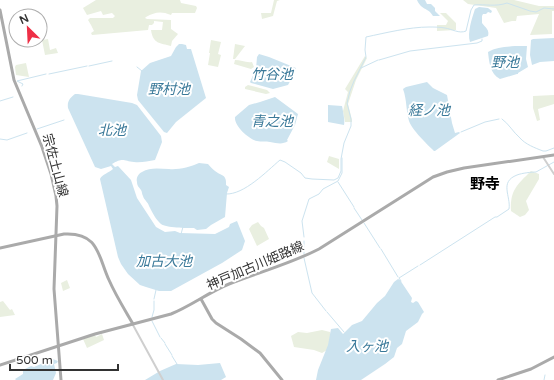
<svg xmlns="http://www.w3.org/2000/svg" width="554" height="380" font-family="'Varela Round','Noto Sans JP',sans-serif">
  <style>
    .green { fill: #e9efe0 }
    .water { fill: #cce3ef }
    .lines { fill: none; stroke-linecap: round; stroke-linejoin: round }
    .stream { stroke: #cce3ef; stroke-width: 1 }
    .minor { stroke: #cfcfcf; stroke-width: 2 }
    .major { stroke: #aaa; stroke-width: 3 }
    .labels { text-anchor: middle; stroke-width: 4; stroke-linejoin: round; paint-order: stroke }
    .street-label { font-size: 13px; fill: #323232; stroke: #fff }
    .water-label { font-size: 14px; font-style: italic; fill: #3a7999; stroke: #fff }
    .quarter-label { font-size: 15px; font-weight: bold; fill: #000; stroke: #fff }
  </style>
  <rect width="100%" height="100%" fill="#fff"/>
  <g class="green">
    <path d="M96,0H180L181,3L196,6L197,8L195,13H172L171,15C161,11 155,12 146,17L145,18L147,19L171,20V29L178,34L172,41L171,46C160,43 153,44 151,30H162L163,22L154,21V23L152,25H149L148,30L92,35L91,33L94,31L91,25L88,20L90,18H113L115,16L112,13L103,15L101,11L87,15L83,8Z"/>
    <path d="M274,0H280L277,1L273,16L262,19L261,13H271Z"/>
    <path d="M463,0H514L539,6H554V11H552V34L530,35L539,14L517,16L516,21H512L504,23L496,8L468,4Z"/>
    <path d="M440,13H446L456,23V30L437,31V25H446L448,21Z"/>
    <path d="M48,39L50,50L56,48L58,53L45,55L42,40Z"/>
    <path d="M211,40L221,42L218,54L221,55L218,67L208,65L210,53H209Z"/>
    <path d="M235,44L245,46L235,59H233Z"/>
    <path d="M365,56L367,58L356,80L348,104L352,120V122H345L343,111L348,92L345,89Z"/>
    <path d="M235,60C241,60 246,63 252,62L254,67L251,69L234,64Z"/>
    <path d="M26,63L29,77L16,75L15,67L16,65Z"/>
    <path d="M248,85L267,90L270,93L266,94L245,89V87Z"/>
    <path d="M554,95V104L538,109L540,120L537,121L533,108V96Z"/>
    <path d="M329,156L339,159V169L327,162Z"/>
    <path d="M531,171L539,174V179L526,201L529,210L525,215L520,217L511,211C510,190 517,185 531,171Z"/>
    <path d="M258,222L261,226L264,228L269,239L257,246L249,229L252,225Z"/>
    <path d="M67,280L70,288L63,291L61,283Z"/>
    <path d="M3,301L10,310L12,309L15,315L0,317V302Z"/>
    <path d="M322,330L330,332L332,340L327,350L322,353L314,350L294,347L291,336L298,332L307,333Z"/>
    <path d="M102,334L104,340L87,348L83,339L95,335L96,337Z"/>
  </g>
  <g class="water">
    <path d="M417,0H425L427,4H431L435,8V11L440,16H433C428,7 422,11 417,0Z"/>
    <path d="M479,7L488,8L492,11L491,13L488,12L486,14H483L482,16V23C485,27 490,30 488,36L470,42C467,33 472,18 475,9Z"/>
    <path d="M554,38V61L540,62L532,65L530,55L531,40L533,39Z"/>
    <path d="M179,44H182L186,45L187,49H191L206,98L176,122L167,133L164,132L138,100L137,95L141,71L150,63L171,56L176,47Z"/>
    <path d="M515,46H527L526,59L528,67L518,73V74H517L500,79C490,74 489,61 488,52C496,47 506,47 515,46Z"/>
    <path d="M259,54L269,57L296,68L295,72L288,85L273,89L251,83L250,82L256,69L257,57Z"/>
    <path d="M427,82L433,88L447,95L452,123L455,133L459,132L460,133L435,151H434C427,144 412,130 409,121C406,111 407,100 403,89L406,87Z"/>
    <path d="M75,94H78L132,103L137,105L161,136L162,142L155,160C148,161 141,163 134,162C124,161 123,157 112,164L115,167L118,166L131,180L137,198L156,227L165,232L175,231L180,233L215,234L229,227L230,224L237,221L245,241L242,250L222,263L171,291H159L146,287L140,285L128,274L121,264L118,257L100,179C102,174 109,173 113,169L111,166L101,169L95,167L68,108C67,101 70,98 75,94Z"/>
    <path d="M275,97L298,114L295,125L287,140L288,141C282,145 277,143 270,142C266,141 261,142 257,141C249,139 234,126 235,117L249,105L260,102Z"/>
    <path d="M328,105L342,106C343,111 345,121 344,125L328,122Z"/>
    <path d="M199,163L208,164C210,166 212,169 215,171C221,176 227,174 226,185L229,187L227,193L225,217L211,225L206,229L197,230L194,228C187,228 166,228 161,224C156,220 152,212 149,206C148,202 144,200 143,196C142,195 142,191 141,190C139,187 137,186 137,182C136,178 138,174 142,172C150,167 160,169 169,169C178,170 190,167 199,163Z"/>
    <path d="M398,279L400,280L412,298L411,302L413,303L416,301L418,302L424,312L422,314L418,322L406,331L402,344L397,348L394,357L385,364L361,380H316L318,370L328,345L331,329L338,328L343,334L352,325L362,321L377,303L385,296L394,282Z"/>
    <path d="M44,358H50L58,361L57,363L54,364L56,373L53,380H16L15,379L23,374V370L31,366L34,367L41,364Z"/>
    <path d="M220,363L226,377L221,380H145L160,371L176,364L198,365Z"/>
  </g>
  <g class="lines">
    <g class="stream">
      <path d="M379,60L410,51L477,43L482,41V39"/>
      <path d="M89,66L112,61"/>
      <path d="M137,67L142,71"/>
      <path d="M361,68L378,60"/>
      <path d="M49,74L87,66"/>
      <path d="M22,86L23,84L17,81L46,74"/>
      <path d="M0,101L13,97"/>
      <path d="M502,119C509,124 513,132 520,138C525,144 535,148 543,151H546L554,148"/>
      <path d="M37,129L64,120"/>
      <path d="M461,132L485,122L499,119"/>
      <path d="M0,139L7,140L27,133"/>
      <path d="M338,182L354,207"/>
      <path d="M226,194C244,195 267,171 280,160L285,162L301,173L305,178L312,179L334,180L338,178L341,171V159L344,143L351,126V119L347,103L350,91L354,81L366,57L365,50L366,37C385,33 409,27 429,27C434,27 440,27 445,28C452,29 459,34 466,31L471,10L474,5C485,4 496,7 507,3L530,11L536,12L544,8L554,9"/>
      <path d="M354,208L362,220"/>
      <path d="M364,223L380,248"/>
      <path d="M181,234L183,227"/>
      <path d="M304,237L302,221L309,199L319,194L323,189L338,181L342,173V158"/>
      <path d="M304,241V254"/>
      <path d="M381,249L398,277"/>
      <path d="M304,258L312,293L326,311"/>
      <path d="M420,265L495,217H497L509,209C511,196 499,182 517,175C522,173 532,172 536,172L554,162"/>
      <path d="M401,281L399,278L418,266"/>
      <path d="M154,299L156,290"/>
      <path d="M327,312L344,332"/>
      <path d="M152,317L154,310V301"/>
      <path d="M152,321L160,337"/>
      <path d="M161,338L165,343"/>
      <path d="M165,344L172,355"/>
      <path d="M172,356L177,364"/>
      <path d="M544,380L545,375"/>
    </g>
    <g class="minor">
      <path d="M543,157L554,174"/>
      <path d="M133,325L163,380"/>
    </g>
    <g class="major">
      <path d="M0,10L14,80L42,147L51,174L56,196L57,206L54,289L61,380"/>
      <path d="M0,248L64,234C99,232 98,256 109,280C116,296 125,310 133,324"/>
      <path d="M201,299L212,319L216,323L241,339L260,353L282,380"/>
      <path d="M0,365L95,334L171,314C191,306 209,292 229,284C259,272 290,264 319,249L422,184L433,177L447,172L464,168L554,155"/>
      <path d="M498,380L531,369L554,357"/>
    </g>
  </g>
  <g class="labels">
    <g class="street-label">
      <text transform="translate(56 165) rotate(75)" y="5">宗佐土山線</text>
      <text transform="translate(255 265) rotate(-23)" y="5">神戸加古川姫路線</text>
    </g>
    <g class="water-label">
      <text x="505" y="67">野池</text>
      <text x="272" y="79">竹谷池</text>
      <text x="169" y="94">野村池</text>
      <text x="429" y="115">経ノ池</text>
      <text x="272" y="126">青之池</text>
      <text x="112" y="135">北池</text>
      <text x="164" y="266">加古大池</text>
      <text x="367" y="351">入ヶ池</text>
    </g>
    <g class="quarter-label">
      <text x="485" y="189">野寺</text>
    </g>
  </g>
  <g transform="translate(28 28) rotate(336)"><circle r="19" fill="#ffffff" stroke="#adadad"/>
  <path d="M0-3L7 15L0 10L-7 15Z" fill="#ee2f46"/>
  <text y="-6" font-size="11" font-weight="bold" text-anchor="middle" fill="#323232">N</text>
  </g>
  <path d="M10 364v6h108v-6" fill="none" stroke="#323232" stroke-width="2"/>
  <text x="16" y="364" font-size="12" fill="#323232" stroke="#ffffff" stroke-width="3" paint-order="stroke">500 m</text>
</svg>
